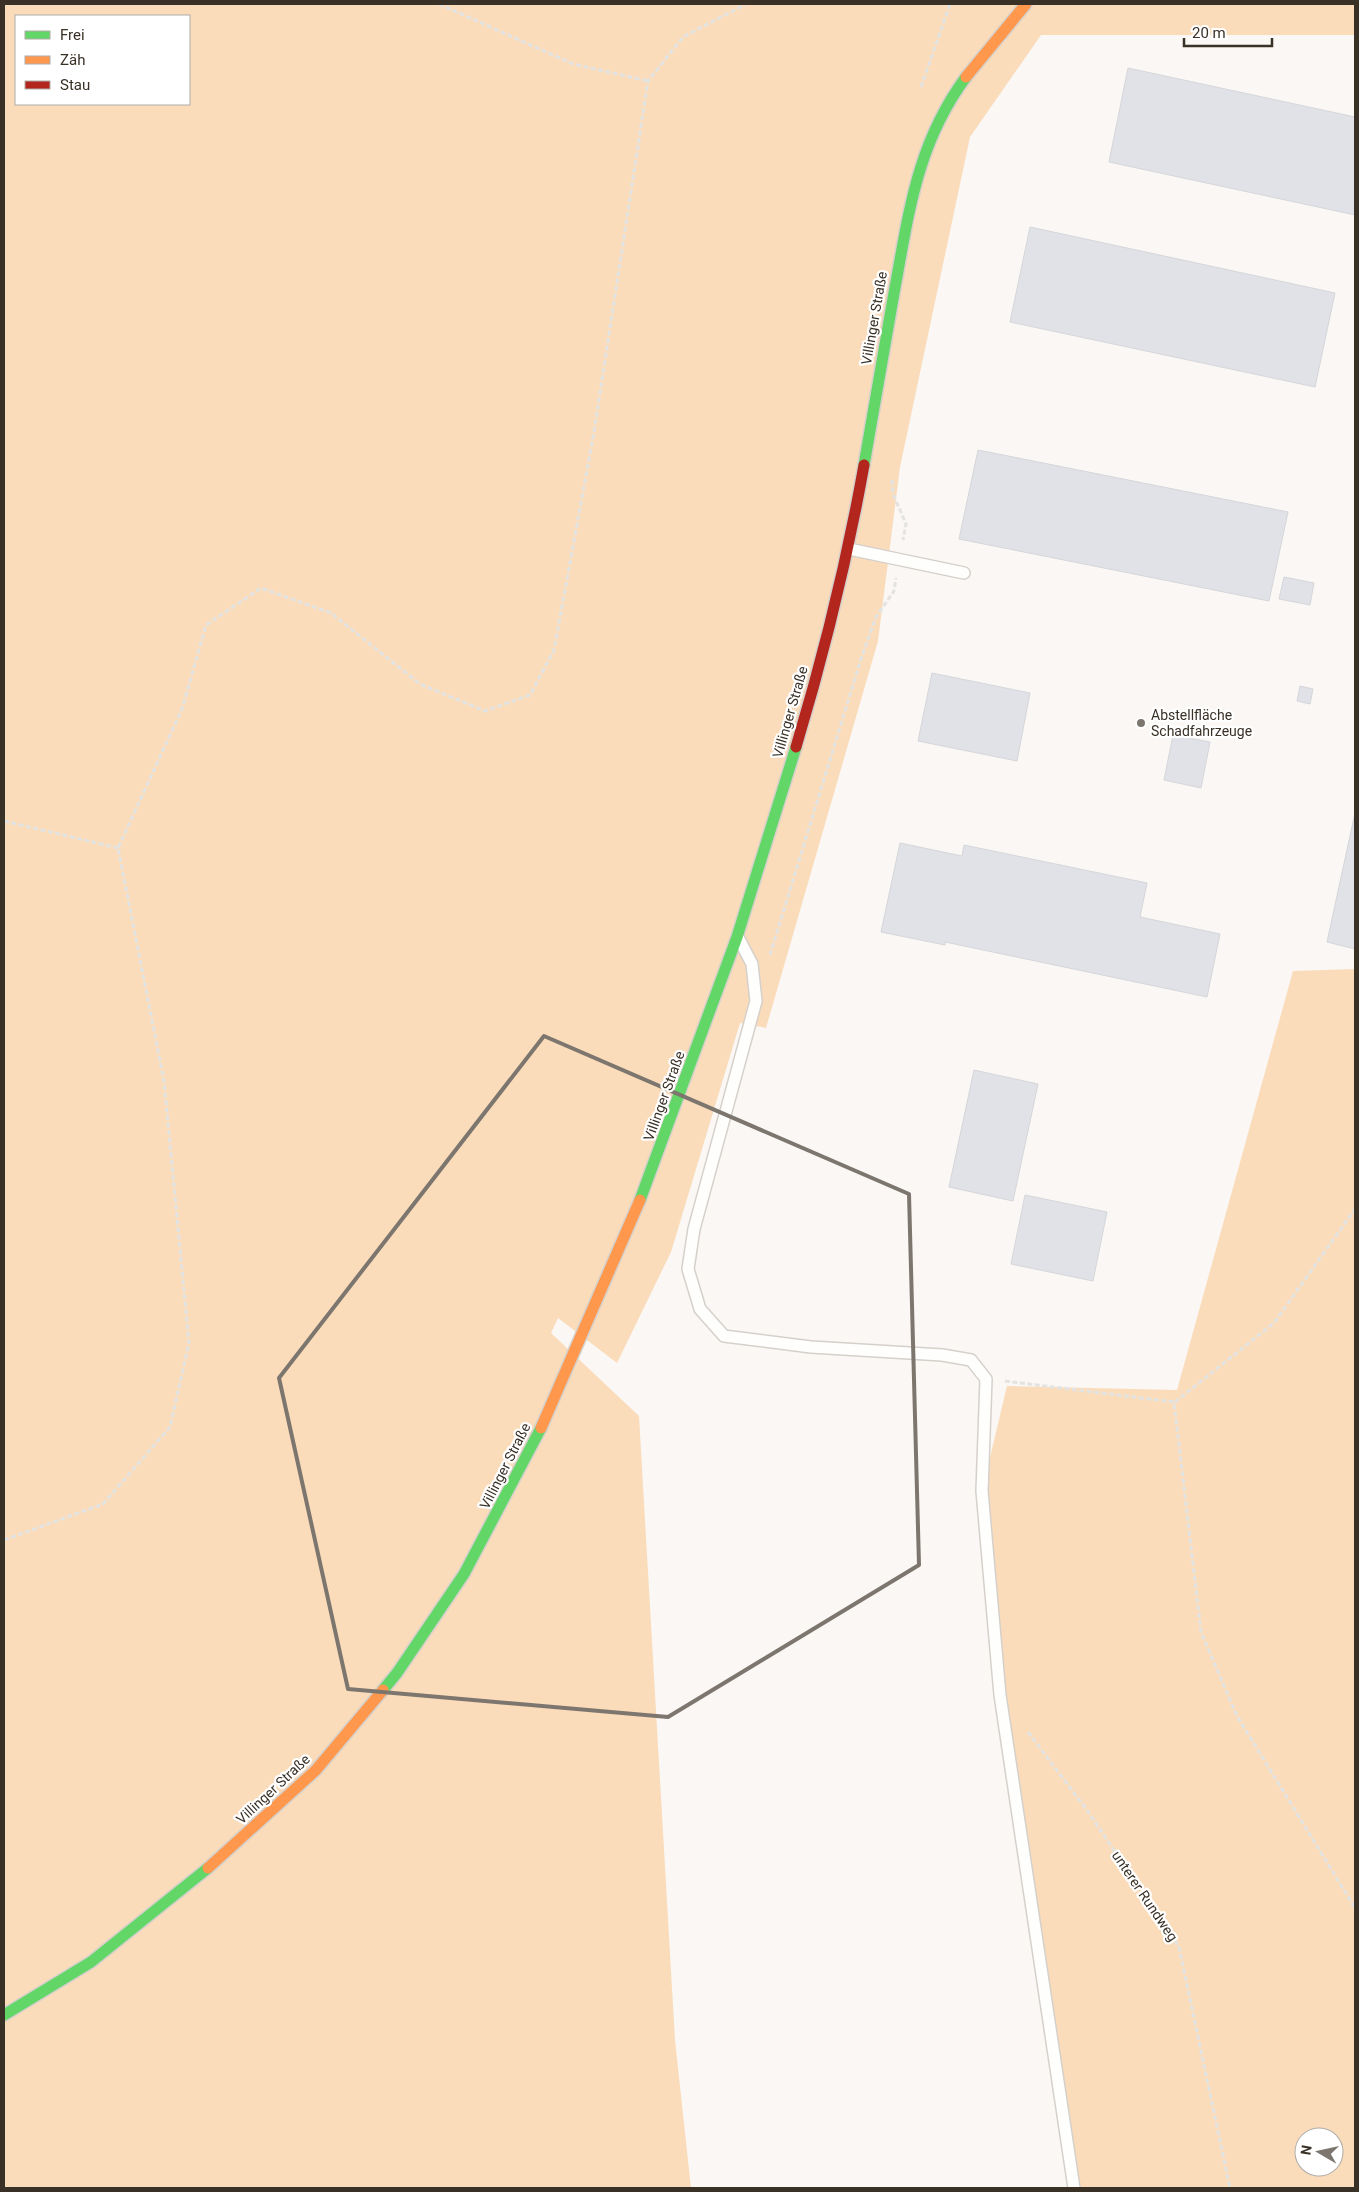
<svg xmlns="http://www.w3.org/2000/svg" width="1359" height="2192" font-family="Roboto,sans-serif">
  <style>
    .green { fill: #fadcbb; fill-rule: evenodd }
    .building { fill: #e0e2e7; stroke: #d4d6da }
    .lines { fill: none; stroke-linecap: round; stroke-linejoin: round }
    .lane-casing { stroke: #d6d0ca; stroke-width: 14 }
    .fast-casing { stroke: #d6d0ca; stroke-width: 14 }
    .slow-casing { stroke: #d6d0ca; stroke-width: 14 }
    .jam-casing { stroke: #d6d0ca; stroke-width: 14 }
    .path { stroke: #e3e3e1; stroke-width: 3; stroke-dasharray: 5 2.5; stroke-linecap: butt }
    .lane { stroke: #fefefd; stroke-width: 11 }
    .fast { stroke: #63d668; stroke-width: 11 }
    .slow { stroke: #ff974d; stroke-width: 11 }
    .jam { stroke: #b3261e; stroke-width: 11 }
    .marked { fill: none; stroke: #7d766e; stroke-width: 4; stroke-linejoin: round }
    .poi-dot { fill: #7d766e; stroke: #fff; stroke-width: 2 }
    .labels { text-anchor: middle; stroke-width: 4.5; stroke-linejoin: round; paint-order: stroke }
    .street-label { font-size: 14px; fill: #393026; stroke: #fff }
    .poi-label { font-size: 14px; fill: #393026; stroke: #fff; text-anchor: start }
  </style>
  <rect width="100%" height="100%" fill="#faf7f4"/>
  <g class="green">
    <path d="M4,4H1355V35H1041L970,137L900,467L878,641L766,1028L740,1023L671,1252L617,1363L558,1318L551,1333L639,1416L675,2040L691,2188H4ZM16,16H189V104H16Z"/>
    <path d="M1355,969V2188H1074L1000,1695L982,1491L1007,1386L1177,1390L1293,971ZM1304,2137H1334V2167H1304Z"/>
  </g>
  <g class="building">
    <path d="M1128,68L1355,117V215L1109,162Z"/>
    <path d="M1030,227L1335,293L1315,387L1010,322Z"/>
    <path d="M978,450L1288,512L1269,601L959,539Z"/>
    <path d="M1284,577L1314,583L1310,605L1279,599Z"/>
    <path d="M932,673L1030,693L1017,761L918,741Z"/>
    <path d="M1300,686L1313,689L1310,704L1297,701Z"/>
    <path d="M1173,735L1210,742L1201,788L1164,780Z"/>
    <path d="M1355,813V949L1327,942Z"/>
    <path d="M900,843L962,856L964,845L1147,883L1140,917L1220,934L1207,997L945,942V945L881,932Z"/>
    <path d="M974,1070L1038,1084L1013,1201L949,1187Z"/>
    <path d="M1025,1195L1107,1212L1093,1281L1011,1264Z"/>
  </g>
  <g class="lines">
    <g class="lane-casing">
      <g id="lane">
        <path d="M849,549L964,573"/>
        <path d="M739,939L752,964L756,1001L694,1229L688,1269L700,1309L724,1336L811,1347L942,1355L971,1360L986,1379L982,1491L1000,1695L1074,2188"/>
      </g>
    </g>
    <g class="fast-casing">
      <g id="fast">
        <path d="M864,465C874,408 884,350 894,293C909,213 916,145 966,77"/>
        <path d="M640,1200L737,937L796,747"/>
        <path d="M383,1690L397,1673L464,1574L541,1428"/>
        <path d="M4,2015L91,1962L208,1868"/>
      </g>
    </g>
    <g class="slow-casing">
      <g id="slow">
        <path d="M966,77L1026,4"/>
        <path d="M541,1428L640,1200"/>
        <path d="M208,1868L316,1770L383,1690"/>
      </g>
    </g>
    <g class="jam-casing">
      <path id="jam" d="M796,747C824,654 847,560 864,465"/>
    </g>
    <g class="path">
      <path d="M439,4L573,64L648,81"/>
      <path d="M921,87L950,4"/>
      <path d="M892,480L893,494L906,524L903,540"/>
      <path d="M4,821L118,848"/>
      <path d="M770,955L861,659L876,617L894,591L896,578"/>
      <path d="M1005,1381L1174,1402L1201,1632L1237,1716L1355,1908"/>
      <path d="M1175,1402L1274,1323L1355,1209"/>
      <path d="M4,1540L103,1504L170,1427L189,1343L164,1081L118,848L182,709L206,625L261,588L331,613L420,684L485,711L530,695L554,650L594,432L648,81L683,37L746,4"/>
      <path d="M1028,1732L1087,1810L1179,1947L1230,2188"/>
    </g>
    <use href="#lane" class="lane"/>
    <use href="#fast" class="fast"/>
    <use href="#slow" class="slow"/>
    <use href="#jam" class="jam"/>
  </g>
  <path class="marked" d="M544,1036L909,1194L919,1565L668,1717L348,1689L279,1378Z"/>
  <circle class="poi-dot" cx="1141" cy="723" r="5"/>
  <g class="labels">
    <g class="street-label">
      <text transform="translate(874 318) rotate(-80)" y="5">Villinger Straße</text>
      <text transform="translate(790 712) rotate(-74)" y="5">Villinger Straße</text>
      <text transform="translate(664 1096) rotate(-70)" y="5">Villinger Straße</text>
      <text transform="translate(505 1466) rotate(-63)" y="5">Villinger Straße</text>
      <text transform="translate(273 1789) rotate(-43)" y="5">Villinger Straße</text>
      <text transform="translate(1145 1896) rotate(56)" y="5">unterer Rundweg</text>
    </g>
    <g class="poi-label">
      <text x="1151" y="720">Abstellfläche<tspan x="1151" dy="16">Schadfahrzeuge</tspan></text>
    </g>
  </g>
  <rect width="1359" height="2192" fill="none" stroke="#393026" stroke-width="10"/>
  <rect x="15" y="15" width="175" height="90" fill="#ffffff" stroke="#b0aca8"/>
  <rect x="25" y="31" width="25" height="8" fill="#63d668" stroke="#b0aca8"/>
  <text x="60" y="40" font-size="15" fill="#393026">Frei</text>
  <rect x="25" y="56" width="25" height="8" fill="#ff974d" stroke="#b0aca8"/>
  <text x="60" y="65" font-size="15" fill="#393026">Zäh</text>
  <rect x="25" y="81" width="25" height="8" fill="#b3261e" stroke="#b0aca8"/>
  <text x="60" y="90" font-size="15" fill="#393026">Stau</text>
  <g transform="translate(1319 2152) rotate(279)"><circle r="24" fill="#ffffff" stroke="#b0aca8"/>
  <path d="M0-4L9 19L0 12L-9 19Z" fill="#7d766e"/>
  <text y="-8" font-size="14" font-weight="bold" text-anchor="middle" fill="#393026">N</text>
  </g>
  <path d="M1184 38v8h88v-8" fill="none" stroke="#393026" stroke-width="2.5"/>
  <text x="1192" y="38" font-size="15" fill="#393026" stroke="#ffffff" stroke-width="4" paint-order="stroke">20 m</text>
</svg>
